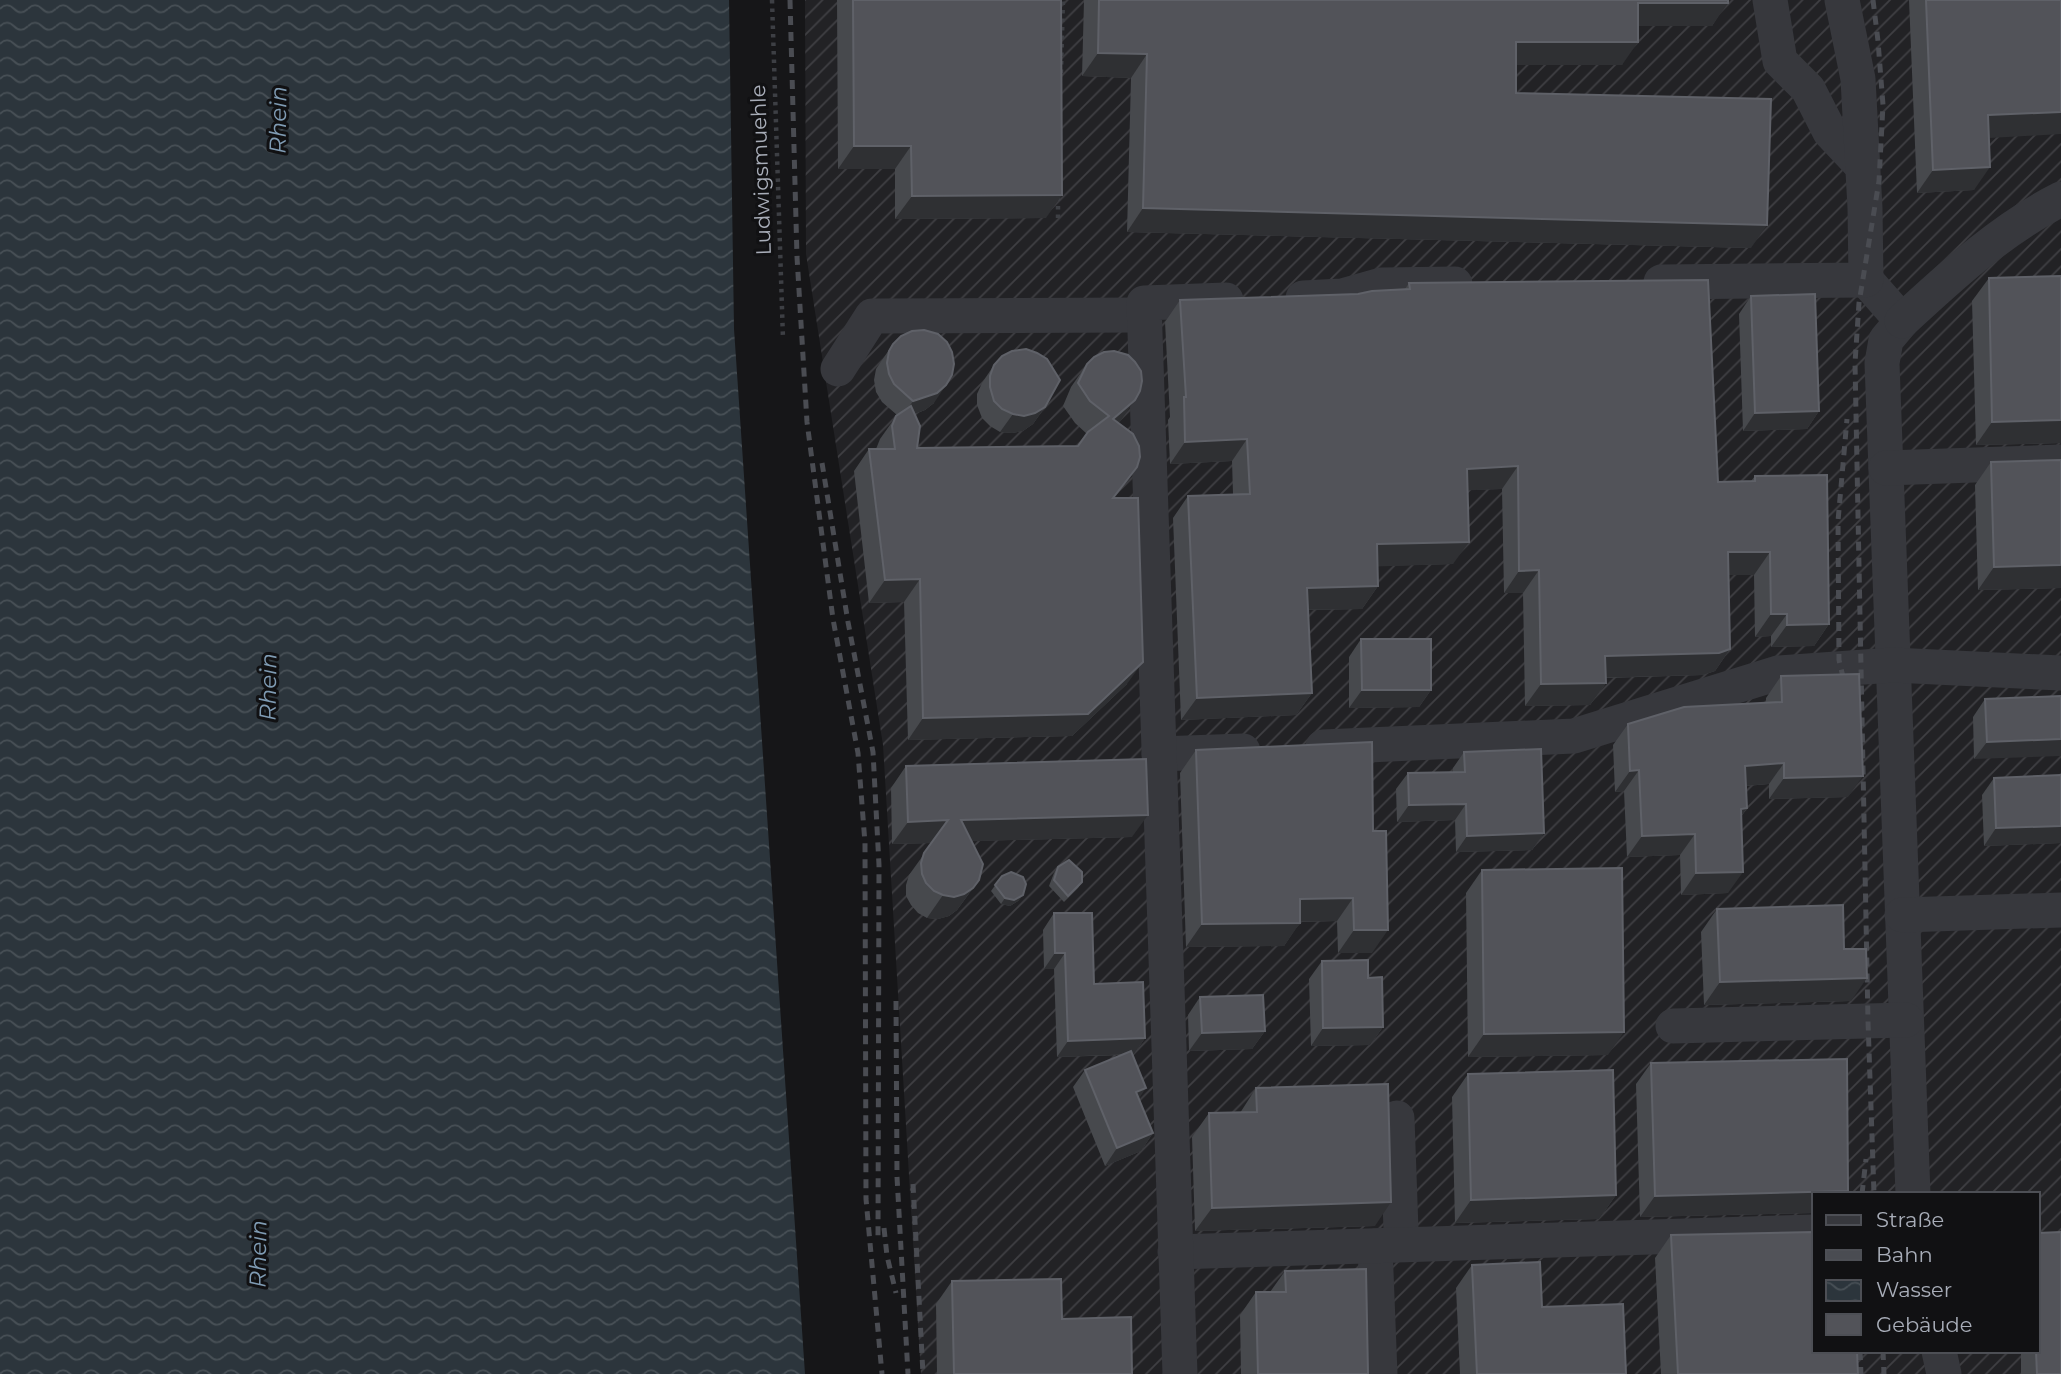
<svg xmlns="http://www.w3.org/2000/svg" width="2061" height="1374" font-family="Montserrat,sans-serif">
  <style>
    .industrial { fill: url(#industrial-furrows); fill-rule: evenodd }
    .water { fill: url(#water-waves) }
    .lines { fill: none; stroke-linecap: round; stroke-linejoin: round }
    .path { stroke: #3d3f44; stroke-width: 4.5; stroke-dasharray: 3.5 5; stroke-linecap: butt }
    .minor { stroke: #37383d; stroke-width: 35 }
    .rail { stroke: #4a4c52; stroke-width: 5; stroke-dasharray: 9 7; stroke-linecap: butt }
    .wall { fill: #47494d }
    .shaded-wall { fill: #2f3033 }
    .building { fill: #525359; stroke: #5f6168; stroke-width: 2 }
    .labels { text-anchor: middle; stroke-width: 6; stroke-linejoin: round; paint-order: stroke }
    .street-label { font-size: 21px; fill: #a8adb8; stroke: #111113 }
    .water-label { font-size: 23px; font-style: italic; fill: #7f9bb3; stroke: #111113 }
  </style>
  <defs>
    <pattern id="industrial-furrows" width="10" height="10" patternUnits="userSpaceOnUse" patternTransform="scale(1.75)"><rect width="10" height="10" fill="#222225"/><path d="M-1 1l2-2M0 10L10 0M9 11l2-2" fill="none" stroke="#3f3f43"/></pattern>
    <pattern id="water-waves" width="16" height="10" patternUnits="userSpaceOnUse" patternTransform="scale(1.75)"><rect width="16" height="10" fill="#2c353c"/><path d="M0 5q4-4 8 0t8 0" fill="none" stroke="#485056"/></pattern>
  </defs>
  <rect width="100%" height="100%" fill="#161618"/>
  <path class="industrial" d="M805,0H2061V1374H921L883,745L806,254ZM1814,1194H2038V1351H1814Z"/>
  <path class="water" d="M0,0H729L734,329L805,1374H0Z"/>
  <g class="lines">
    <g class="path">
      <path d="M772,0L783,339"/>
      <path d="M1061,73L1063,0"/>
      <path d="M1058,218V197"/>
    </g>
    <g class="minor">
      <path d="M1770,0L1780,61L1808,89L1830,132L1863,167"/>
      <path d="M1866,280L1902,321L1886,340L1882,363L1913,1194"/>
      <path d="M1661,282L1866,280L1865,208L1858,79L1842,0"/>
      <path d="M1303,298L1342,296L1381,285L1455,284"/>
      <path d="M1902,321C1951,276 2001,229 2061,199"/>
      <path d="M838,369L872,316L1144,315"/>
      <path d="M1886,468L2061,462"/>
      <path d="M1323,747L1574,736L1778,673L1893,665L2061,673"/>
      <path d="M1159,754L1243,751"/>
      <path d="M1902,915L2061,910"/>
      <path d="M1673,1026L1906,1020"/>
      <path d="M1396,1245L1401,1230L1397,1118"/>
      <path d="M1375,1246L1380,1374"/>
      <path d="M1175,1252L1814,1232"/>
      <path d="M1939,1351L1944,1374"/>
      <path d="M1180,1374L1144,303L1226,300"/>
    </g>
    <g class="rail">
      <path d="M790,0L797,257L807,422L833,619L858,753L865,843L866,1199L882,1374"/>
      <path d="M1873,0L1878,41L1883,105L1879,181L1859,303L1855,363L1868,1021L1874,1194"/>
      <path d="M822,463L848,622L873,752L879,865L878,1239"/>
      <path d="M1847,694L1839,660L1838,521L1847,419"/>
      <path d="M896,1001L897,1177L908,1374"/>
      <path d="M913,1184L923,1374"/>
      <path d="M1862,1194L1866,1159"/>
      <path d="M884,1228L887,1256L896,1293"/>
      <path d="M1860,1351L1861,1374"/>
      <path d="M1883,1351L1884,1374"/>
    </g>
  </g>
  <g class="wall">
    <path d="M837,0H1061L1046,218L895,219V169H838Z"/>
    <path d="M1084,0H1728L1712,26H1638L1622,65H1516V93L1751,248L1127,232L1131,78L1082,76Z"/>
    <path d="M1909,0H2061L1989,138L1974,190L1917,193Z"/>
    <path d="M2061,276V443L1976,445L1972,301L1989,278Z"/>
    <path d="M1409,283L1718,482L1751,481L1755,476L1829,624L1814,646L1771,647V636L1755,637L1754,575H1729L1730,649L1715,671L1703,675L1606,678V683L1590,705L1525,706L1523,593H1504L1502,489L1467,490L1453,564L1377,566L1378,586L1362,609L1308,610L1312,693L1296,715L1181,720L1173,518L1188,496L1233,494L1232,461L1170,464L1168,420L1170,417L1165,322L1180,300L1358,294L1405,289Z"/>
    <path d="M1751,296L1819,411L1807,429L1743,431L1739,314Z"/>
    <path d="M893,344L934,403L925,410L915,414L917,448L1078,446L1087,434L1075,423L1063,406L1071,387L1087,364L1119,423L1114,498L1127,684L1072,736L908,740L904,602L869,603L854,471L869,449H876L880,439L897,415L882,402L876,392L874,380L876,369Z"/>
    <path d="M994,365L1045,407L1033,424L1023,431L1012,433L1000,432L990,426L982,418L977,405V394L982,383Z"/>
    <path d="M1991,462L2061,588L1978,590L1975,485Z"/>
    <path d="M1361,639L1431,690L1419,707L1349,708V657Z"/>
    <path d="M1781,676L1848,797L1769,799V784L1746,786L1747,808L1741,817L1728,893L1681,895L1680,855L1627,857L1624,791L1615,792L1613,745L1628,724L1766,703V698Z"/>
    <path d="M2061,696L1974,759L1973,717L1985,699Z"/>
    <path d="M1372,742V953H1338L1337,921L1300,922L1284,946L1186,947L1180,773L1196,750Z"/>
    <path d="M1464,752L1544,833L1532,850L1456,852L1455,820L1397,822L1396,789L1408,773L1453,772V768Z"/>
    <path d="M906,766L1132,837L972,841L979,880L957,910L949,916L938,919L927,918L918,913L911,905L906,896V885L909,875L932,843L892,844L891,788Z"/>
    <path d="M2061,775V843L1984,846L1982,795L1994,778Z"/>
    <path d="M1058,867L1082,882L1078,888L1064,902L1049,886L1054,873Z"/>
    <path d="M1482,870L1608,1055L1468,1057L1466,893Z"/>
    <path d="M1002,876L1023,895L1018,901L1010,906L1001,904L991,891Z"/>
    <path d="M1717,909L1844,949L1851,1001L1704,1005L1701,932Z"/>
    <path d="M1054,913L1094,984L1145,1038L1134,1054H1132L1139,1099L1153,1133L1141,1151L1105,1166L1073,1087L1085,1070L1123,1055L1057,1057L1054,969H1044L1043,930Z"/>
    <path d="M1322,961L1368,978L1383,1027L1370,1045L1311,1046L1309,979Z"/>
    <path d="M1200,997L1265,1031L1252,1049L1189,1051L1188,1015Z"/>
    <path d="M1651,1063L1814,1194V1213L1640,1217L1636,1084Z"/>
    <path d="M1468,1074L1616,1195L1599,1219L1455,1223L1452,1097Z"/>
    <path d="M1256,1088L1375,1226L1195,1231L1192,1137L1209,1113H1240Z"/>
    <path d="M1671,1235L1858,1374H1661L1655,1258Z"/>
    <path d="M1472,1265L1542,1307L1626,1374H1460L1456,1288Z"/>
    <path d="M1285,1271L1368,1374H1241L1240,1315L1256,1292H1270Z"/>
    <path d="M952,1281L1062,1319L1132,1374H937L936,1304Z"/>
    <path d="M2021,1351H2038L2061,1374H2021Z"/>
  </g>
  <g class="shaded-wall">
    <path d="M1638,3H1728L1712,26H1622Z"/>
    <path d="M1516,42H1638L1622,65H1500Z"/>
    <path d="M1098,53L1147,54L1131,78L1082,76Z"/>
    <path d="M2061,112V134L1972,139L1988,115Z"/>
    <path d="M854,146H911L895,169H838Z"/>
    <path d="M1990,167L1974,190L1917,193L1933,170Z"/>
    <path d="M1062,195L1046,218L895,219L912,196Z"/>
    <path d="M1143,208L1767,225L1751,248L1127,232Z"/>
    <path d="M946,385L934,403L925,410L901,419L913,401Z"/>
    <path d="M1135,400L1119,423L1097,441L1113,419Z"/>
    <path d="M1045,407L1033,424L1023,431L1012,433L1000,432L1013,414Z"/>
    <path d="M1819,411L1807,429L1743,431L1755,413Z"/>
    <path d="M2061,420V443L1976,445L1992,422Z"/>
    <path d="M1247,439L1232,461L1170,464L1185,442Z"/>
    <path d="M1518,466L1502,489L1451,491L1467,469Z"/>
    <path d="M1469,542L1453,564L1361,567L1377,544Z"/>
    <path d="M1728,552H1770L1754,575H1712Z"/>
    <path d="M2061,565V588L1978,590L1994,567Z"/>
    <path d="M1539,570L1523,593H1504L1519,571Z"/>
    <path d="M920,579L904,602L869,603L885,580Z"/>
    <path d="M1378,586L1362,609L1292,610L1307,588Z"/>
    <path d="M1771,614H1787L1771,636L1755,637Z"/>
    <path d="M1829,624L1814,646L1771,647L1787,625Z"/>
    <path d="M1730,649L1715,671L1703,675L1590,678L1605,656Z"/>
    <path d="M1143,662L1127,684L1072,736L908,740L923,718Z"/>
    <path d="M1606,683L1590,705L1525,706L1541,684Z"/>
    <path d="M1362,690H1431L1419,707L1349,708Z"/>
    <path d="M1312,693L1296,715L1181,720L1197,698Z"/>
    <path d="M2061,739V756L1974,759L1987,742Z"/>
    <path d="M1784,763L1769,784L1731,787L1745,766Z"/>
    <path d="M1639,770L1624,791L1615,792L1630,771Z"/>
    <path d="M1863,776L1848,797L1769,799L1784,778Z"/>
    <path d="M1466,804L1455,820L1397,822L1409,805Z"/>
    <path d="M1747,808L1732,830L1741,809Z"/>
    <path d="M1148,815L1132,837L945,842L961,820Z"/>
    <path d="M948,820L932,843L892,844L908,822Z"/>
    <path d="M2061,826V843L1984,846L1996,828Z"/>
    <path d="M1544,833L1532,850L1456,852L1467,836Z"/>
    <path d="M1695,834L1680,855L1627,857L1642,836Z"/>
    <path d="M1743,872L1728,893L1681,895L1696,873Z"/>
    <path d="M973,888L957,910L949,916L938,919L927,918L943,895Z"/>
    <path d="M1023,895L1018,901L1010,906L1001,904L1005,898Z"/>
    <path d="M1353,898L1337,921L1284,922L1300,899Z"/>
    <path d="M1300,923L1284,946L1186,947L1202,924Z"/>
    <path d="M1354,930H1388L1372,953H1338Z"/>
    <path d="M1055,953H1065L1054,969H1044Z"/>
    <path d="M1867,978L1851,1001L1704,1005L1720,982Z"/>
    <path d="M1383,1027L1370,1045L1311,1046L1323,1028Z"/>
    <path d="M1265,1031L1252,1049L1189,1051L1202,1033Z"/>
    <path d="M1624,1032L1608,1055L1468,1057L1484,1034Z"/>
    <path d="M1145,1038L1134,1054L1057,1057L1068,1041Z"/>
    <path d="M1146,1088L1134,1106L1136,1092Z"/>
    <path d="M1153,1133L1141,1151L1105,1166L1117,1148Z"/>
    <path d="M1848,1191L1847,1194H1814V1213L1640,1217L1655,1196Z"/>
    <path d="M1616,1195L1599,1219L1455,1223L1471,1200Z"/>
    <path d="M1391,1202L1375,1226L1195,1231L1212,1208Z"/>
  </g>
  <g class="building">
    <path d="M853,0H1061L1062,195L912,196L911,146H854Z"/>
    <path d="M1099,0H1728V3H1638V42H1516V93L1771,99L1767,225L1143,208L1147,54L1098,53Z"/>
    <path d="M1926,0H2061V112L1988,115L1990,167L1933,170Z"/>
    <path d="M2061,276V420L1992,422L1989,278Z"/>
    <path d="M1708,280L1718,482L1755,481V476L1827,475L1829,624L1787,625V614H1771L1770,552H1728L1730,649L1719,653L1605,656L1606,683L1541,684L1539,570L1519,571L1518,466L1467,469L1469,542L1377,544L1378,586L1307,588L1312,693L1197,698L1188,496L1250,494L1247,439L1185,442L1184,397H1186L1180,300L1358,294L1372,291L1410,289L1409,283Z"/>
    <path d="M1815,294L1819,411L1755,413L1751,296Z"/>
    <path d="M924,330L938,334L947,342L952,352L954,364L952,375L946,385L937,393L913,401L894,384L889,374L887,363L889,351L893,344L901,336L912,331Z"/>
    <path d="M1026,349L1037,353L1047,359L1060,380L1045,407L1035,413L1024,416L1013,414L1002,409L994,401L990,387V376L994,365L1002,356L1012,351Z"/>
    <path d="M1114,351L1128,355L1135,362L1141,371L1142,381L1140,391L1135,400L1113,419L1133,434L1139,446L1140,457L1137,467L1113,498H1138L1143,662L1088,714L923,718L920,579L885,580L869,449H895L892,426L896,416L911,406L920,426L917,448L1078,446L1088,432L1109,416L1090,401L1078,383L1087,364L1094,357L1104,352Z"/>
    <path d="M2061,460V565L1994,567L1991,462Z"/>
    <path d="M1361,639H1431V690H1362Z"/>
    <path d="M1859,674L1863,776L1784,778V763L1745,766L1747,808L1741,809L1743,872L1696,873L1695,834L1642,836L1639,770L1630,771L1628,724L1684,707L1782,702L1781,676Z"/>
    <path d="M2061,696V739L1987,742L1985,699Z"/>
    <path d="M1372,742L1373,831H1386L1388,930H1354L1353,898L1300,899V923L1202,924L1196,750Z"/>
    <path d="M1541,749L1544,833L1467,836L1466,804L1409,805L1408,773L1465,772L1464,752Z"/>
    <path d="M1146,759L1148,815L961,820L983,864L979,880L973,888L964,894L954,897L943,895L934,891L926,883L922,874L921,863L924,853L948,820L908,822L906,766Z"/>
    <path d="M2061,775V826L1996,828L1994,778Z"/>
    <path d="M1069,860L1082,872V882L1068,896L1054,880L1058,867Z"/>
    <path d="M1622,868L1624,1032L1484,1034L1482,870Z"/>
    <path d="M1011,872L1023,877L1026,884L1023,895L1014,900L1005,898L995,885L1002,876Z"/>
    <path d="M1843,905L1844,949H1866L1867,978L1720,982L1717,909Z"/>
    <path d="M1054,913H1092L1094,984L1143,982L1145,1038L1068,1041L1065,953H1055Z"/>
    <path d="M1368,960V978L1382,977L1383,1027L1323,1028L1322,961Z"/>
    <path d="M1263,995L1265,1031L1202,1033L1200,997Z"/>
    <path d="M1131,1051L1146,1088L1136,1092L1153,1133L1117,1148L1085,1070Z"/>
    <path d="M1847,1059L1848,1191L1655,1196L1651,1063Z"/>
    <path d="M1613,1070L1616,1195L1471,1200L1468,1074Z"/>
    <path d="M1388,1084L1391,1202L1212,1208L1209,1113L1257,1112L1256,1088Z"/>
    <path d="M1814,1232V1351H1857L1858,1374H1678L1671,1235Z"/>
    <path d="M2061,1232V1374H2037L2036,1351H2038V1233Z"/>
    <path d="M1540,1262L1542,1307L1623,1304L1626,1374H1477L1472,1265Z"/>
    <path d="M1366,1269L1368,1374H1258L1256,1292H1286L1285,1271Z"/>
    <path d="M1061,1279L1062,1319L1131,1317L1132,1374H954L952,1281Z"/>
  </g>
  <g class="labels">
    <g class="street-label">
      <text transform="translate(761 170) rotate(-92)" y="7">Ludwigsmuehle</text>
    </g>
    <g class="water-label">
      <text transform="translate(278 120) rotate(-89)" y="8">Rhein</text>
      <text transform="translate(268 687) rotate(-89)" y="8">Rhein</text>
      <text transform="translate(258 1254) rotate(-89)" y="8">Rhein</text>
    </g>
  </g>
  <rect x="1812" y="1192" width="228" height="161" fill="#111113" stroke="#4d4f55" stroke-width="2"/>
  <rect x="1826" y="1215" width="35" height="10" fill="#37383d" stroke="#4d4f55" stroke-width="2"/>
  <text x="1876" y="1227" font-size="21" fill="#a8adb8">Straße</text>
  <rect x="1826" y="1250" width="35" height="10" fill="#4a4c52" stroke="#4d4f55" stroke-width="2"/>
  <text x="1876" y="1262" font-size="21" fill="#a8adb8">Bahn</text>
  <rect x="1826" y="1280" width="35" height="21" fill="url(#water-waves)" stroke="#4d4f55" stroke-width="2"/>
  <text x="1876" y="1297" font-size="21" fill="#a8adb8">Wasser</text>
  <rect x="1826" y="1314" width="35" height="21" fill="#525359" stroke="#4d4f55" stroke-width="2"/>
  <text x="1876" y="1332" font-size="21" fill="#a8adb8">Gebäude</text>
</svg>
